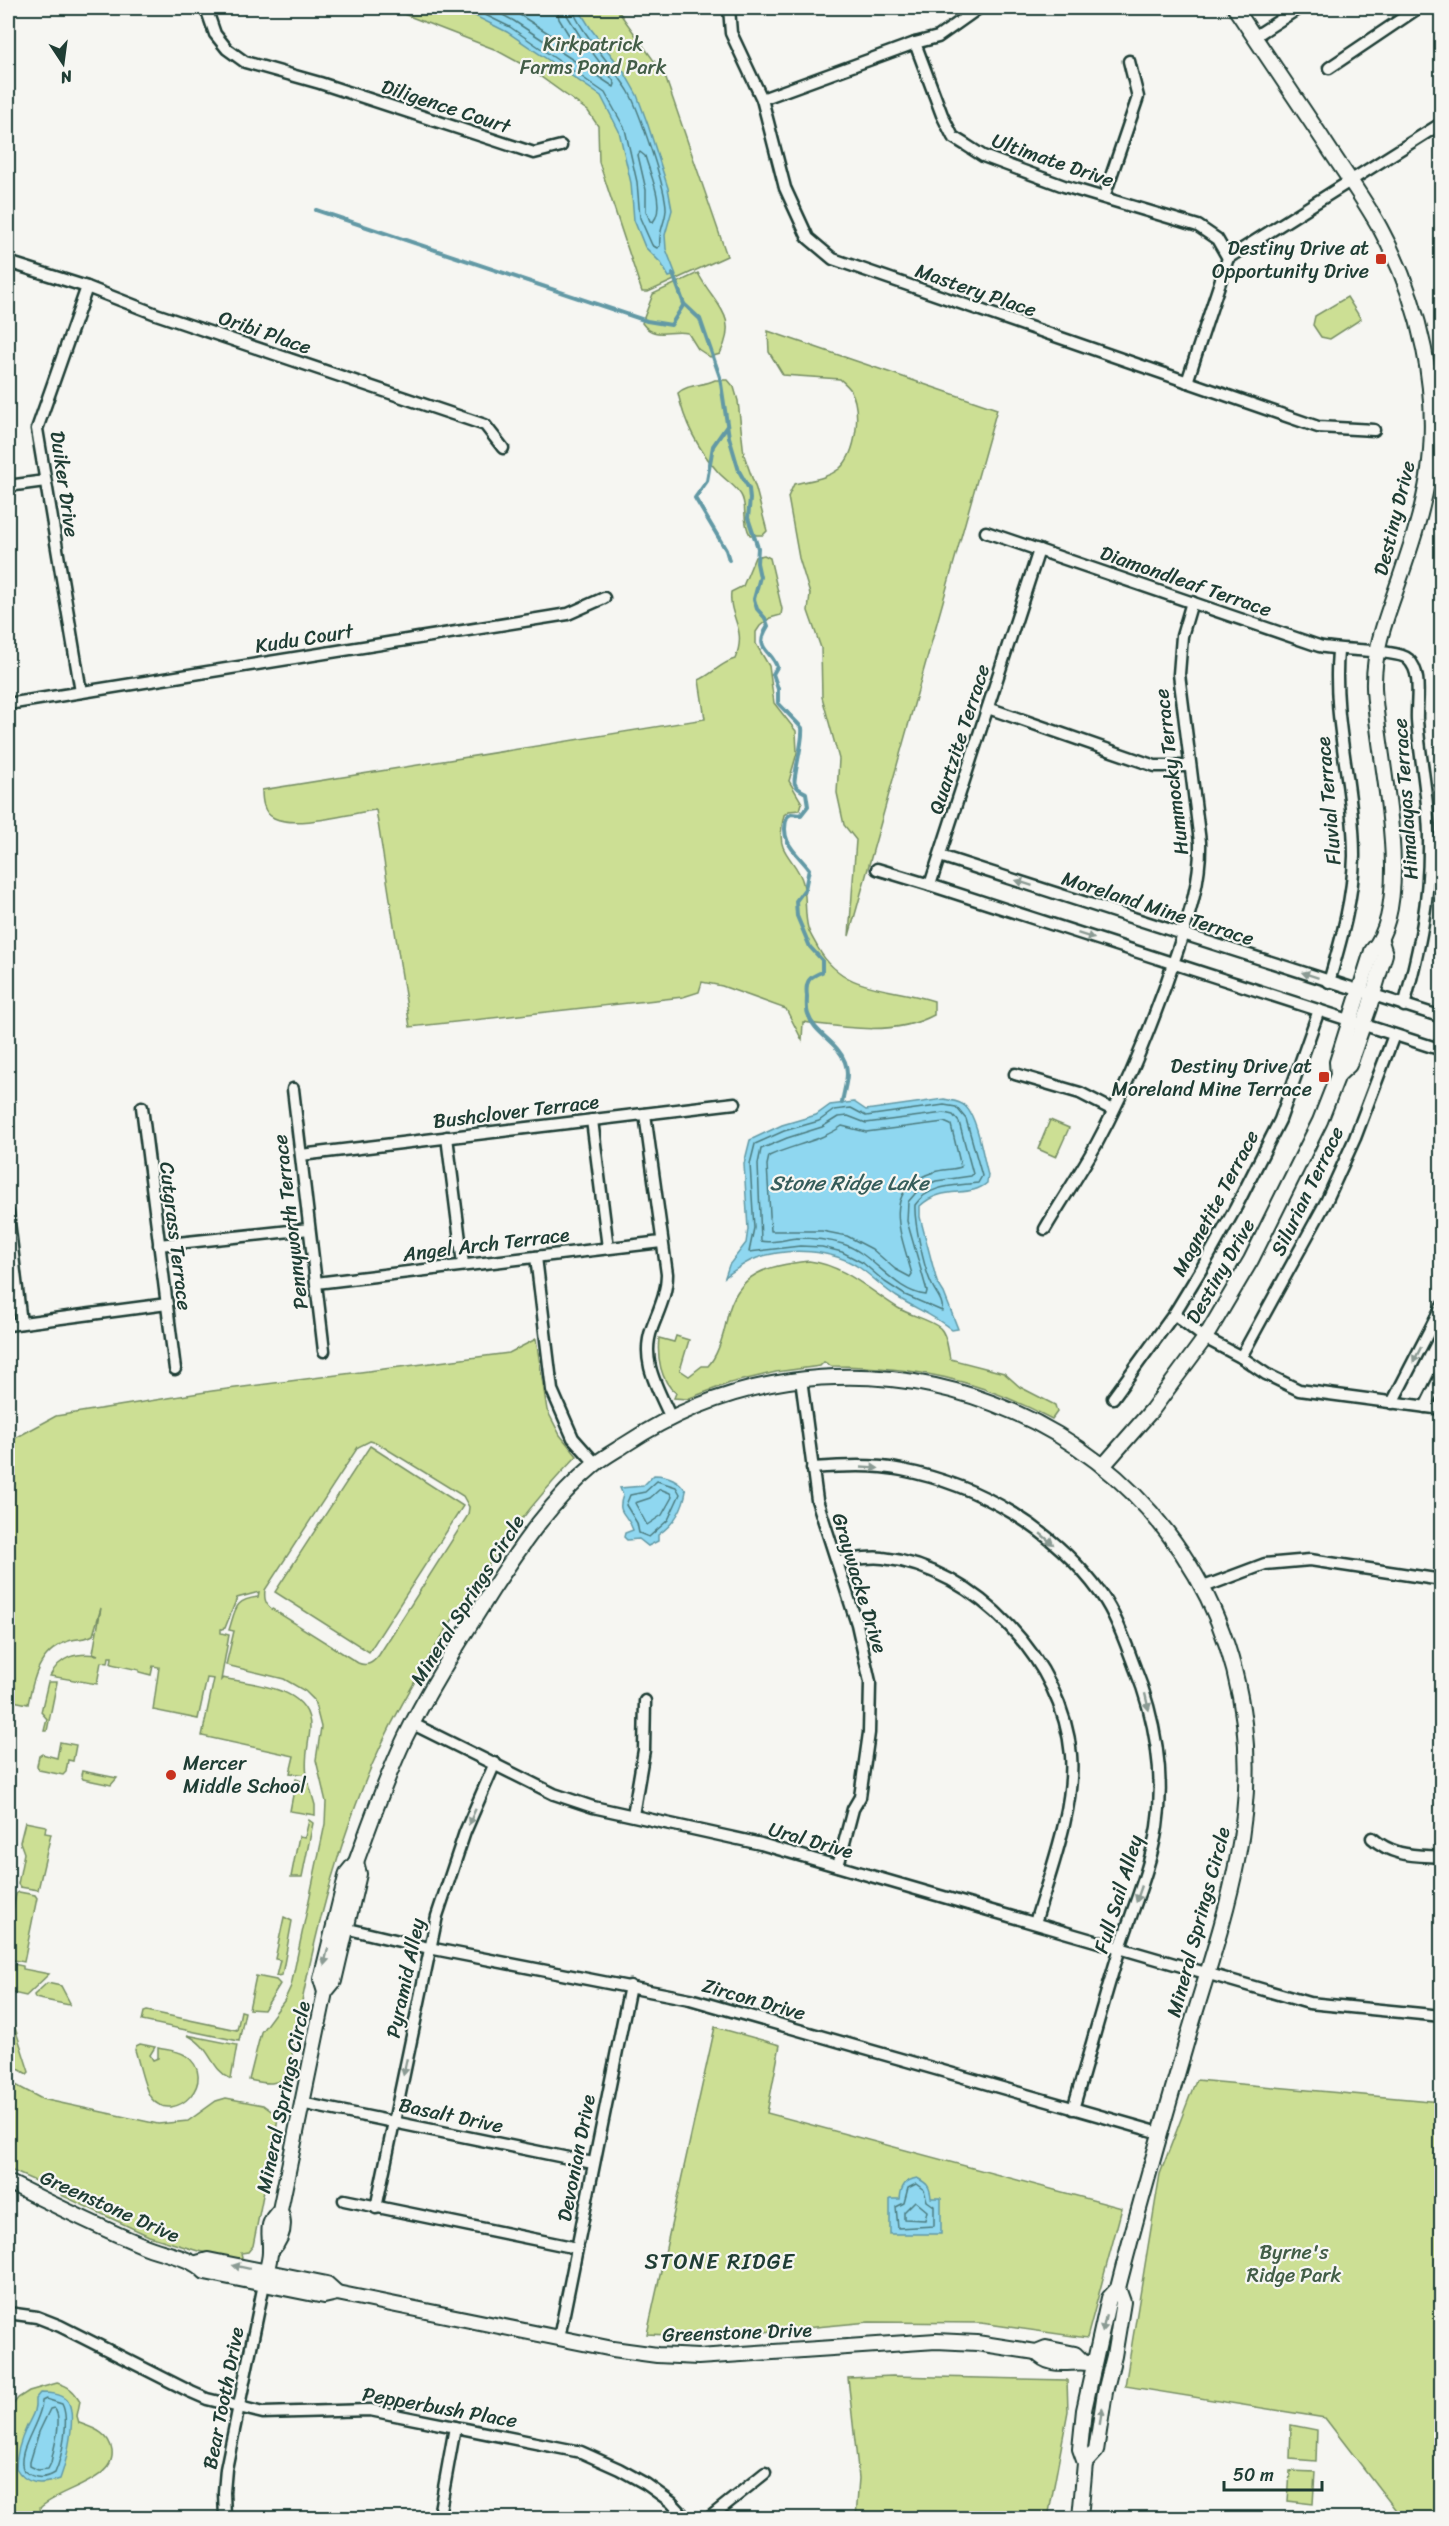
<svg xmlns="http://www.w3.org/2000/svg" width="1449" height="2526" font-family="Sriracha,sans-serif">
  <style>
    .green { fill: #ccdf94; stroke: #768e64; stroke-width: 1.5; fill-rule: evenodd }
    .water { fill: #8fd7f0; stroke: #6299a5; stroke-width: 1.5 }
    .lines { fill: none; stroke-linecap: round; stroke-linejoin: round }
    .shore { stroke: #4c7b7f; stroke-width: 1.5 }
    .stream { stroke: #6299a5; stroke-width: 4 }
    .minor-casing { stroke: #1f3d34; stroke-width: 15 }
    .tertiary-casing { stroke: #1f3d34; stroke-width: 18 }
    .minor { stroke: #f6f6f2; stroke-width: 10 }
    .tertiary { stroke: #f6f6f2; stroke-width: 14 }
    .oneway { fill: #8a9a93 }
    .poi-dot { fill: #c8321e; stroke: #f6f6f2; stroke-width: 2 }
    .labels { text-anchor: middle; stroke-width: 4.5; stroke-linejoin: round; paint-order: stroke }
    .park-label { font-size: 20px; fill: #425d47; stroke: #f6f6f2 }
    .street-label { font-size: 20px; fill: #1f3d34; stroke: #f6f6f2 }
    .poi-label { font-size: 20px; fill: #1f3d34; stroke: #f6f6f2; text-anchor: end }
    .water-label { font-size: 21px; font-style: italic; fill: #355c5a; stroke: #f6f6f2 }
    .quarter-label { font-size: 22px; letter-spacing: 1.5px; fill: #1f3d34; stroke: #f6f6f2 }
  </style>
  <rect width="100%" height="100%" fill="#f6f6f2"/>
  <filter id="ink" filterUnits="userSpaceOnUse"><feTurbulence type="fractalNoise" baseFrequency=".0167" numOctaves="2"/><feDisplacementMap in="SourceGraphic" scale="12" xChannelSelector="R" yChannelSelector="G"/><feConvolveMatrix kernelMatrix="1 2 1 2 8 2 1 2 1" color-interpolation-filters="sRGB"/></filter>
  <g filter="url(#ink)">
    <g class="green">
      <path d="M388,8H616L665,76L727,256L648,292H642L599,162L598,126L588,111L527,67L494,49Z"/>
      <path d="M698,273C714,305 740,315 720,354L710,357L698,349L688,333C669,329 655,341 642,323L653,294Z"/>
      <path d="M1347,297L1361,319L1330,339L1321,337L1313,325L1315,316Z"/>
      <path d="M768,331L997,409L849,936L856,840L844,825L837,793L839,759L822,697L821,648L808,611L810,594L799,558L788,497L794,484C810,480 826,479 839,469C857,454 862,409 850,389C847,385 843,382 840,379L783,375L769,352Z"/>
      <path d="M715,380H728L734,387L738,401L744,455L756,489L767,531L763,535H750C741,519 748,506 741,495C736,486 725,480 718,472C699,450 684,422 678,393C687,384 703,386 715,380Z"/>
      <path d="M764,555L770,558L782,609L781,615L770,618L760,626L756,632V644L769,666L774,703L796,731L797,753L789,781L802,803L800,810L789,811L784,815C782,824 779,838 783,847C788,859 800,869 803,883C807,898 804,913 808,928C810,935 815,942 818,948C844,994 890,986 934,1001V1015C895,1036 846,1028 803,1022L802,1040L786,1009L722,986L702,982L699,992L683,997L410,1027L376,810C350,813 298,829 274,818C263,813 262,800 262,790L705,719L699,680C713,674 720,663 735,659C748,628 728,618 731,592L743,586L755,557Z"/>
      <path d="M1050,1120L1069,1128L1056,1157L1038,1149Z"/>
      <path d="M809,1261C844,1265 870,1291 898,1308C911,1316 929,1319 940,1328C947,1335 948,1350 950,1359L1004,1373L1020,1387L1055,1405L1057,1412L1052,1419C975,1378 917,1367 831,1366L824,1362L820,1366L776,1372L730,1383L687,1399L674,1398L676,1393C660,1381 657,1356 659,1338L674,1342L676,1336L689,1340L680,1370L689,1376L702,1366H708C719,1354 724,1333 727,1318C737,1272 769,1265 809,1261Z"/>
      <path d="M536,1339L547,1410L560,1435L577,1456C530,1504 499,1548 463,1603C430,1655 397,1708 372,1765C330,1863 307,1967 289,2071C280,2088 264,2083 249,2080L261,2032L284,2001L291,1986L325,1824L326,1802L316,1760L321,1727L314,1700L305,1691L284,1679L226,1665L234,1631L229,1630C236,1608 234,1600 258,1597L259,1592L237,1598L225,1628L221,1629V1633L229,1635L221,1680L223,1678C253,1685 311,1686 310,1728C309,1745 304,1758 307,1775L290,1773L294,1756L202,1736L214,1679L207,1678L198,1719L153,1710L159,1667L153,1666L151,1675L139,1672V1670L111,1664L112,1657H109L108,1663L101,1662L97,1684L50,1676C60,1656 77,1652 98,1655L93,1653L101,1608L93,1635C85,1640 74,1638 66,1642C39,1652 33,1679 28,1704L8,1700V1575L12,1582L8,1572V1442L56,1416L212,1391L509,1353ZM370,1441L377,1443L463,1496L469,1507L468,1515L379,1655C373,1663 367,1667 358,1663L272,1609C265,1604 264,1598 265,1590L358,1447Z"/>
      <path d="M370,1446L463,1506L369,1652L275,1592Z"/>
      <path d="M48,1682H57L47,1731H44L47,1719L41,1712Z"/>
      <path d="M60,1742L76,1745L73,1761L68,1760L66,1772L63,1775L39,1770L37,1766L39,1756L42,1754L57,1758Z"/>
      <path d="M82,1771L117,1778L111,1785L83,1779L81,1775Z"/>
      <path d="M296,1779L309,1784L315,1805V1815L290,1811Z"/>
      <path d="M309,1820L313,1823L302,1877H291L299,1836L305,1837Z"/>
      <path d="M25,1822L46,1826L45,1833L51,1834L38,1890L20,1887L18,1884L24,1853L20,1842Z"/>
      <path d="M19,1892L35,1895L37,1898L24,1962L8,1959V1934L16,1894Z"/>
      <path d="M284,1917L292,1921L282,1975L276,1976L280,1960L275,1959Z"/>
      <path d="M8,1963L23,1966V1969L49,1974L26,1996L8,1992Z"/>
      <path d="M256,1976L276,1980L280,1984L264,2010L249,2009Z"/>
      <path d="M47,1983L61,1986L70,2003L69,2005L35,1998L34,1995Z"/>
      <path d="M147,2011L237,2030L241,2011L245,2012L239,2041L142,2021L144,2012Z"/>
      <path d="M8,2019L15,2028L29,2072L27,2074L8,2063Z"/>
      <path d="M715,2027L780,2045L767,2113L1122,2208L1087,2338L981,2323L869,2322L710,2337L647,2334Z"/>
      <path d="M187,2035L237,2045L231,2079C210,2069 212,2047 187,2035Z"/>
      <path d="M140,2044L155,2047L150,2055L153,2060L158,2058V2048C166,2050 177,2050 185,2055C221,2079 174,2127 151,2098C144,2089 139,2062 135,2050L136,2046Z"/>
      <path d="M1196,2080L1441,2102V2518H1402L1325,2418L1125,2386L1160,2174Z"/>
      <path d="M8,2081L42,2099L158,2124L188,2121L216,2101L226,2098L263,2105L278,2116L277,2124L253,2246L248,2252L241,2253L242,2257L240,2261L198,2251L149,2236L61,2195L62,2193L58,2191L8,2169Z"/>
      <path d="M892,2376L1067,2380L1068,2411L1048,2518H856L859,2478L848,2378Z"/>
      <path d="M57,2383C69,2386 74,2391 80,2401L77,2416L79,2423C93,2428 110,2433 112,2451C116,2481 57,2490 40,2508L43,2518H9L8,2461L12,2439L8,2423V2411L18,2398L29,2391Z"/>
      <path d="M1291,2425L1317,2430L1316,2461L1290,2459Z"/>
      <path d="M1290,2471L1315,2472L1313,2504L1288,2501Z"/>
    </g>
    <g class="water">
      <path d="M464,8H578L591,29L624,72L637,95L648,125L668,188L672,210L665,235L666,249L676,275L669,277L661,263L645,247L634,220L631,183L619,131L601,96L507,32L469,13Z"/>
      <path d="M944,1099C952,1101 961,1101 966,1107C978,1119 983,1158 988,1175L987,1183C969,1199 943,1184 920,1206V1217L937,1282L944,1293L958,1329L952,1330C934,1315 916,1309 897,1297C883,1288 873,1277 860,1268C832,1249 789,1247 757,1258C745,1262 735,1270 725,1277L729,1265L746,1243L748,1229L744,1164L750,1140L782,1125L816,1115L830,1105L854,1102L866,1110Z"/>
      <path d="M654,1475C668,1475 679,1480 686,1491C683,1510 674,1524 658,1535V1541L648,1546L639,1539L627,1540L624,1537L625,1533L633,1530C627,1512 616,1515 623,1495L620,1488L643,1486Z"/>
      <path d="M917,2178C927,2183 930,2186 931,2198H941V2234H890V2199H900C901,2186 905,2180 917,2178Z"/>
      <path d="M40,2393C48,2393 61,2393 67,2400C78,2414 66,2463 60,2479C42,2485 26,2486 16,2468C16,2455 21,2439 27,2426C32,2416 36,2411 35,2399Z"/>
    </g>
    <g class="lines">
      <g class="shore">
        <path d="M471,8L510,27L605,93L625,129L637,182L640,218L652,245L657,248L660,246C658,231 665,224 666,210C667,191 639,111 629,92C617,71 575,26 573,8"/>
        <path d="M490,8L514,21L614,87L615,84L613,80L580,36L567,15L566,8"/>
        <path d="M509,8L573,49L575,45L559,19L557,8"/>
        <path d="M640,152L645,156C650,174 666,206 653,222L650,221L646,211V190L638,155Z"/>
        <path d="M944,1105L956,1107L966,1119L982,1176L978,1183C956,1186 929,1184 915,1205C914,1222 924,1269 932,1285C936,1294 944,1301 942,1311L905,1295L885,1282L863,1263L842,1252L822,1247L800,1246L749,1252L754,1228L750,1164L755,1144L784,1131L819,1121L834,1110L851,1108L866,1116Z"/>
        <path d="M944,1113L953,1115L959,1122L973,1174L971,1176L936,1181L920,1188L908,1202L907,1221L927,1291L926,1295C893,1291 874,1254 843,1244C829,1240 812,1238 797,1238C786,1239 771,1244 761,1241L758,1164L761,1149L787,1138L822,1127L838,1117L848,1116L866,1123Z"/>
        <path d="M944,1122L951,1125L961,1167C953,1170 943,1169 934,1172C879,1189 901,1233 912,1274L910,1277L895,1269L872,1249L847,1236L822,1231H771L767,1165L769,1156C793,1145 821,1141 842,1126L866,1132Z"/>
        <path d="M657,1481L676,1487L680,1494L668,1520L649,1537L639,1533L637,1523L626,1505L630,1495L645,1492Z"/>
        <path d="M660,1489L670,1493L672,1497L662,1515L647,1525L635,1503L650,1498Z"/>
        <path d="M916,2184L924,2190L927,2201L934,2206V2226L898,2228L896,2207L904,2203L908,2188Z"/>
        <path d="M915,2201L927,2211L925,2220L904,2219V2212Z"/>
        <path d="M46,2399L62,2404C70,2419 62,2457 55,2473C45,2479 34,2479 24,2471C14,2453 42,2421 42,2401Z"/>
        <path d="M54,2408C64,2418 53,2449 51,2463L48,2469L38,2470L30,2466V2462L39,2432L50,2409Z"/>
      </g>
      <g class="stream">
        <path d="M316,210L647,321L671,325L684,304"/>
        <path d="M673,274L684,304L700,319L720,377L729,437L739,471L749,489L750,499L748,518L758,548L757,563L760,577L754,599L757,609L765,618L768,626C753,650 771,649 777,667L773,674L778,689V703L802,728C804,741 792,780 795,784C797,789 802,791 806,793L808,806L801,815L791,814L787,817C779,842 796,852 809,869L805,889L796,901L797,916L810,947L822,960V972C809,977 805,981 807,996C807,1001 806,1009 808,1014C814,1034 838,1042 845,1062C850,1076 844,1088 842,1103"/>
        <path d="M727,426L713,446L707,481L695,498L726,550L729,560"/>
      </g>
      <g class="minor-casing">
        <g id="minor">
          <path d="M206,8L215,34L227,49L245,62L320,83L534,153L561,146"/>
          <path d="M729,8L731,33L762,99L785,188L808,238L833,259L1318,427L1374,430"/>
          <path d="M1254,37L1299,8"/>
          <path d="M915,43L942,115L953,137L966,145L983,156L1064,186L1198,226L1217,239L1228,258"/>
          <path d="M1329,68L1418,8"/>
          <path d="M762,99L915,43L938,37L979,8"/>
          <path d="M1104,197L1138,97L1129,61"/>
          <path d="M8,262L87,287L156,314L485,425L503,448"/>
          <path d="M1187,382L1228,258L1442,123"/>
          <path d="M8,486L45,481"/>
          <path d="M986,532L1319,646C1338,651 1398,649 1408,659C1423,673 1416,701 1417,720C1420,760 1429,799 1429,839C1430,900 1420,947 1404,1006"/>
          <path d="M81,692L37,429L87,287"/>
          <path d="M8,704L568,614L604,598"/>
          <path d="M988,708L1155,766H1189"/>
          <path d="M940,856L1442,1017"/>
          <path d="M877,869L930,885L1039,550"/>
          <path d="M930,885L1442,1050"/>
          <path d="M1329,982C1341,940 1353,900 1354,856C1354,787 1332,720 1338,651"/>
          <path d="M1015,1074L1080,1093L1113,1110"/>
          <path d="M293,1089L324,1351"/>
          <path d="M142,1107L175,1369"/>
          <path d="M645,1114L667,1274C667,1294 659,1309 652,1328C640,1360 657,1387 670,1416"/>
          <path d="M592,1120L608,1248"/>
          <path d="M447,1137L463,1264"/>
          <path d="M301,1155L735,1103"/>
          <path d="M8,1213L21,1323"/>
          <path d="M1045,1229C1062,1200 1081,1172 1097,1143C1128,1086 1158,1010 1178,949C1190,913 1201,879 1200,842L1179,674L1182,636L1192,602"/>
          <path d="M159,1245L309,1229"/>
          <path d="M536,1257L552,1390L573,1438L596,1464"/>
          <path d="M316,1283L661,1242"/>
          <path d="M1174,1314L1205,1338L1241,1357L1266,1374L1299,1390L1442,1409"/>
          <path d="M8,1325L167,1304"/>
          <path d="M1241,1357L1326,1202L1355,1138L1394,1035"/>
          <path d="M801,1379L817,1500L857,1624L870,1682L869,1733L860,1797L853,1809L838,1866"/>
          <path d="M1113,1398L1174,1314L1202,1268L1235,1209L1280,1120L1319,1010"/>
          <path d="M1392,1403L1442,1306"/>
          <path d="M1425,1407L1442,1373"/>
          <path d="M812,1468C841,1466 874,1464 902,1470C980,1485 1054,1529 1101,1594C1116,1615 1126,1644 1135,1668C1155,1717 1165,1775 1157,1827C1150,1869 1133,1908 1120,1948C1103,2002 1089,2055 1073,2109"/>
          <path d="M838,1561C853,1560 868,1556 883,1558C976,1568 1063,1662 1071,1755C1075,1809 1050,1872 1035,1923"/>
          <path d="M1201,1588L1265,1564L1310,1560L1442,1580"/>
          <path d="M413,1724L554,1794L593,1807L761,1844L1309,2003L1442,2016"/>
          <path d="M633,1815L644,1750L645,1701"/>
          <path d="M1372,1838C1394,1857 1414,1855 1442,1857"/>
          <path d="M340,1927L429,1948L690,1999L1160,2133"/>
          <path d="M301,2103L593,2163"/>
          <path d="M344,2200L577,2248"/>
          <path d="M376,2208L437,1916L465,1832L495,1763"/>
          <path d="M8,2313L37,2317L60,2326L191,2392L207,2399L263,2413L370,2410L581,2452L619,2469L646,2484L671,2502L686,2518"/>
          <path d="M559,2338L630,1986"/>
          <path d="M225,2518L224,2492L226,2469L264,2284"/>
          <path d="M442,2518L440,2510L455,2427"/>
          <path d="M709,2518L765,2473"/>
        </g>
      </g>
      <g class="tertiary-casing">
        <g id="tertiary">
          <path d="M1338,1075L1349,1065L1369,1008L1385,954L1381,941"/>
          <path d="M1103,1466L1152,1410L1205,1338L1251,1260L1320,1121L1338,1075L1337,1062L1372,951C1417,900 1376,752 1374,687C1373,651 1386,618 1398,584C1410,549 1422,514 1428,477C1441,392 1420,302 1380,228C1363,197 1341,168 1322,138C1293,95 1264,51 1235,8"/>
          <path d="M325,1992L334,1981L359,1874L356,1862"/>
          <path d="M8,2182C52,2204 96,2226 142,2245C162,2254 190,2256 205,2272L324,2296L337,2293L613,2349L657,2355L698,2357L936,2341L977,2343L1036,2352L1046,2348L1075,2354L1083,2362"/>
          <path d="M271,2251C282,2239 286,2225 280,2210L325,1992L321,1979L347,1873L356,1862C371,1821 386,1778 405,1738C430,1687 462,1638 492,1590C522,1544 552,1500 594,1465C604,1457 615,1451 626,1444C871,1282 1208,1427 1244,1723C1257,1831 1220,1929 1190,2030C1165,2116 1140,2201 1118,2288L1109,2298L1084,2410L1080,2449L1085,2463L1080,2518"/>
          <path d="M197,2263L208,2260L327,2284L337,2293"/>
          <path d="M264,2281C266,2272 270,2261 270,2252C271,2233 264,2225 280,2210"/>
          <path d="M1036,2352C1052,2370 1070,2360 1089,2363"/>
          <path d="M1085,2463L1096,2451L1105,2392L1114,2356L1123,2302L1118,2288"/>
        </g>
      </g>
      <use href="#minor" class="minor"/>
      <use href="#tertiary" class="tertiary"/>
    </g>
    <defs><path id="oneway-solid" d="M-6-.8H1V-3.2L6.5 0L1 3.2V.8H-6Z" transform="scale(1.5)"/></defs>
    <g class="oneway">
      <use href="#oneway-solid" transform="translate(1024 883) rotate(-162)"/>
      <use href="#oneway-solid" transform="translate(1086 936) rotate(18)"/>
      <use href="#oneway-solid" transform="translate(1310 975) rotate(-162)"/>
      <use href="#oneway-solid" transform="translate(1417 1355) rotate(117)"/>
      <use href="#oneway-solid" transform="translate(870 1468) rotate(3)"/>
      <use href="#oneway-solid" transform="translate(1047 1539) rotate(40)"/>
      <use href="#oneway-solid" transform="translate(1147 1702) rotate(77)"/>
      <use href="#oneway-solid" transform="translate(472 1817) rotate(114)"/>
      <use href="#oneway-solid" transform="translate(1139 1894) rotate(109)"/>
      <use href="#oneway-solid" transform="translate(326 1957) rotate(103)"/>
      <use href="#oneway-solid" transform="translate(405 2067) rotate(102)"/>
      <use href="#oneway-solid" transform="translate(241 2267) rotate(-168)"/>
      <use href="#oneway-solid" transform="translate(1104 2324) rotate(102)"/>
      <use href="#oneway-solid" transform="translate(1101 2416) rotate(-82)"/>
    </g>
  </g>
  <g class="poi-dot">
    <rect x="1375" y="253" width="12" height="12" rx="3"/>
    <rect x="1318" y="1071" width="12" height="12" rx="3"/>
    <circle cx="171" cy="1775" r="6"/>
  </g>
  <g class="labels">
    <g class="park-label">
      <text x="593" y="51">Kirkpatrick<tspan x="593" dy="23">Farms Pond Park</tspan></text>
      <text x="1294" y="2259">Byrne's<tspan x="1294" dy="23">Ridge Park</tspan></text>
    </g>
    <g class="street-label">
      <text transform="translate(446 106) rotate(18)" y="7">Diligence Court</text>
      <text transform="translate(1053 160) rotate(19)" y="7">Ultimate Drive</text>
      <text transform="translate(976 290) rotate(19)" y="7">Mastery Place</text>
      <text transform="translate(265 332) rotate(19)" y="7">Oribi Place</text>
      <text transform="translate(65 484) rotate(82)" y="7">Duiker Drive</text>
      <text transform="translate(1394 518) rotate(-76)" y="7">Destiny Drive</text>
      <text transform="translate(1186 581) rotate(19)" y="7">Diamondleaf Terrace</text>
      <text transform="translate(304 638) rotate(-9)" y="7">Kudu Court</text>
      <text transform="translate(959 739) rotate(-72)" y="7">Quartzite Terrace</text>
      <text transform="translate(1171 772) rotate(-97)" y="7">Hummocky Terrace</text>
      <text transform="translate(1405 799) rotate(-94)" y="7">Himalayas Terrace</text>
      <text transform="translate(1328 801) rotate(-95)" y="7">Fluvial Terrace</text>
      <text transform="translate(1158 908) rotate(18)" y="7">Moreland Mine Terrace</text>
      <text transform="translate(516 1111) rotate(-7)" y="7">Bushclover Terrace</text>
      <text transform="translate(1307 1191) rotate(-64)" y="7">Silurian Terrace</text>
      <text transform="translate(1215 1203) rotate(-62)" y="7">Magnetite Terrace</text>
      <text transform="translate(290 1222) rotate(-97)" y="7">Pennyworth Terrace</text>
      <text transform="translate(176 1236) rotate(83)" y="7">Cutgrass Terrace</text>
      <text transform="translate(486 1244) rotate(-7)" y="7">Angel Arch Terrace</text>
      <text transform="translate(1220 1271) rotate(-60)" y="7">Destiny Drive</text>
      <text transform="translate(860 1583) rotate(73)" y="7">Graywacke Drive</text>
      <text transform="translate(467 1600) rotate(-58)" y="7">Mineral Springs Circle</text>
      <text transform="translate(811 1840) rotate(16)" y="7">Ural Drive</text>
      <text transform="translate(1118 1894) rotate(-73)" y="7">Full Sail Alley</text>
      <text transform="translate(1198 1922) rotate(-75)" y="7">Mineral Springs Circle</text>
      <text transform="translate(405 1978) rotate(-78)" y="7">Pyramid Alley</text>
      <text transform="translate(754 1999) rotate(16)" y="7">Zircon Drive</text>
      <text transform="translate(283 2097) rotate(-78)" y="7">Mineral Springs Circle</text>
      <text transform="translate(451 2115) rotate(12)" y="7">Basalt Drive</text>
      <text transform="translate(576 2158) rotate(-79)" y="7">Devonian Drive</text>
      <text transform="translate(110 2206) rotate(24)" y="7">Greenstone Drive</text>
      <text transform="translate(737 2332) rotate(-2)" y="7">Greenstone Drive</text>
      <text transform="translate(223 2398) rotate(-79)" y="7">Bear Tooth Drive</text>
      <text transform="translate(440 2407) rotate(10)" y="7">Pepperbush Place</text>
    </g>
    <g class="poi-label">
      <text x="1369" y="255">Destiny Drive at<tspan x="1369" dy="23">Opportunity Drive</tspan></text>
      <text x="1312" y="1073">Destiny Drive at<tspan x="1312" dy="23">Moreland Mine Terrace</tspan></text>
      <text x="183" y="1770" text-anchor="start">Mercer<tspan x="183" dy="23">Middle School</tspan></text>
    </g>
    <g class="water-label">
      <text x="849" y="1190">Stone Ridge Lake</text>
    </g>
    <g class="quarter-label">
      <text x="720" y="2269">STONE RIDGE</text>
    </g>
  </g>
  <rect width="1449" height="2526" fill="none" stroke="#f6f6f2" stroke-width="30"/>
  <rect x="15" y="15" width="1419" height="2496" fill="none" stroke="#1f3d34" stroke-width="2" filter="url(#ink)"/>
  <g transform="translate(63 63) rotate(167)" stroke="#f6f6f2" stroke-width="4.5" paint-order="stroke">
  <path d="M0-4.5L10 22L0 15L-10 22Z" fill="#1f3d34"/>
  <text y="-9" font-size="16" font-weight="bold" text-anchor="middle" fill="#1f3d34">N</text>
  </g>
  <path d="M1224 2481v9h98v-9" fill="none" stroke="#1f3d34" stroke-width="3"/>
  <text x="1233" y="2481" font-size="18" fill="#1f3d34" stroke="#f6f6f2" stroke-width="4.5" paint-order="stroke">50 m</text>
</svg>
